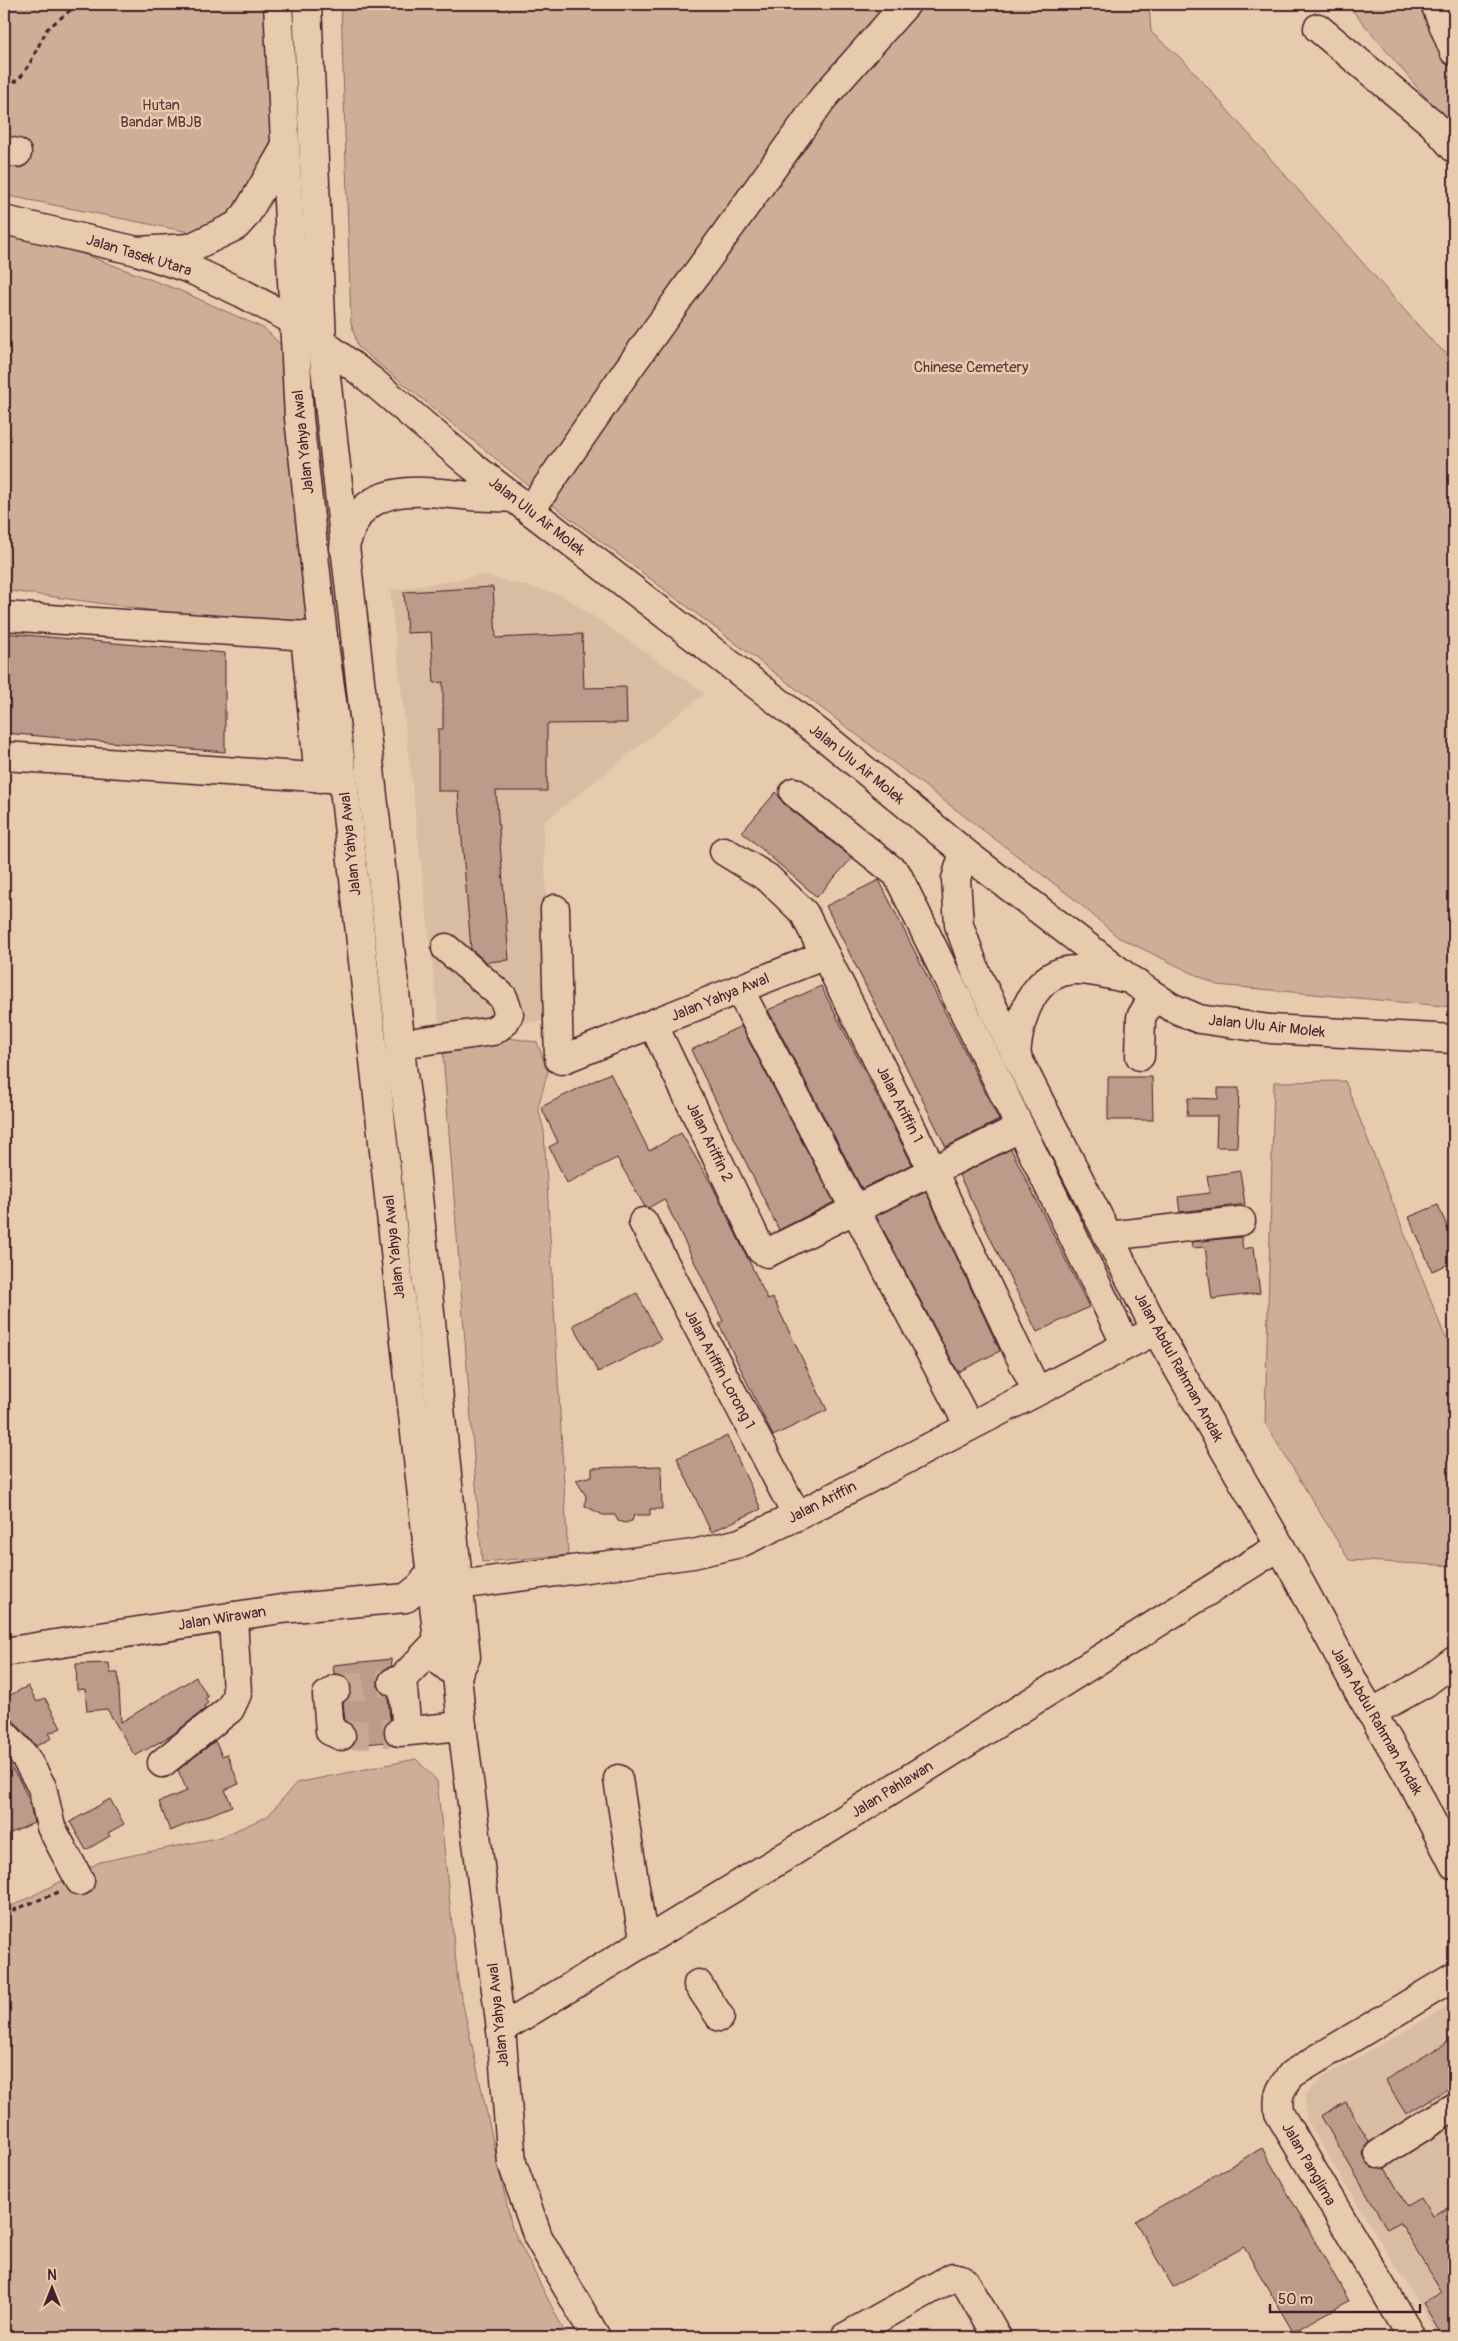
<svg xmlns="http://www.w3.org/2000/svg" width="1458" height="2341" font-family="Pangolin,sans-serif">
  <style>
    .built { fill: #d9bda2 }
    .green { fill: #cdaf98; stroke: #8c6762 }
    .building { fill: #bb9b89; stroke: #4a1f2b }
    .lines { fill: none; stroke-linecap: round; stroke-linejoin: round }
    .minor-tunnel { stroke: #c7a993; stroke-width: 28; stroke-dasharray: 28 14; stroke-linecap: butt }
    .minor-casing { stroke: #4a1f2b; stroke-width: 31 }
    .major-casing { stroke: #4a1f2b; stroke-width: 31 }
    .path { stroke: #4a1f2b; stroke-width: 3; stroke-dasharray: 5 4; stroke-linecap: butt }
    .minor { stroke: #e6cbad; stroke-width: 28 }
    .major { stroke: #e6cbad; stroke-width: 28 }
    .labels { text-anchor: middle; stroke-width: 5; stroke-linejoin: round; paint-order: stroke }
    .park-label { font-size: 15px; fill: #5e353b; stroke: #e6cbad }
    .street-label { font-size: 15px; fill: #4a1f2b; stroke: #e6cbad }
  </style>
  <rect width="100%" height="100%" fill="#e6cbad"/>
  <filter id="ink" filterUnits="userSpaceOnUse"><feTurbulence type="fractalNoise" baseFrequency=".02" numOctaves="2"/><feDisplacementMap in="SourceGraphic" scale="10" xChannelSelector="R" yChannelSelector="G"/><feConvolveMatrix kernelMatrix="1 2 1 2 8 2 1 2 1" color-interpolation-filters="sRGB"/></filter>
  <g filter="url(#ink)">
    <g class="built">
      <path d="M483,575L562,595L705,693L543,823L552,1020L440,1031L390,591Z"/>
      <path d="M1454,2003V2337H1439L1306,2120L1305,2095L1323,2077Z"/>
    </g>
    <g class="green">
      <path d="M4,4H270L271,138L256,196L194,233L4,195Z"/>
      <path d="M341,4H1149L1151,32L1185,62L1431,340L1454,360V1007L1217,985L1118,937L1073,898L554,506L358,347L351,323Z"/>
      <path d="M1347,4H1454V131Z"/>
      <path d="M4,235L60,245L181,291L265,329L287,351L315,633L4,590Z"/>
      <path d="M508,1038L537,1042L548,1071L538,1107L544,1131L568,1555L482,1562L443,1054Z"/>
      <path d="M1345,1081L1445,1337L1454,1346V1566L1349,1560L1265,1423L1274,1082Z"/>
      <path d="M416,1759L437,1781L458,1982L512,2228L567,2337H4V1910L100,1862L221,1837L268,1816L296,1783Z"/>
    </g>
    <g class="building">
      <path d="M493,587L496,638L582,634L584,688L626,687L627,723L547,724V791H496L509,960L486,962L471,949L458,791H438V729H443V682L434,683L431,632L407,633L404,592Z"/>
      <path d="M4,633L225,653V752L4,733Z"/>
      <path d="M776,792L784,804L852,858L817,897L742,832Z"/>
      <path d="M879,880L999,1120L946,1147L826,906Z"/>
      <path d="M821,986L912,1164L862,1189L768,1010Z"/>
      <path d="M741,1026L834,1202L779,1230L691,1050Z"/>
      <path d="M610,1073L649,1151L681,1133L712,1185L768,1300L773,1298L827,1410L773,1436L719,1324L723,1321L664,1199L648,1208L645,1207L617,1158L567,1183L549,1147L558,1142L541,1107Z"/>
      <path d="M1108,1077H1152L1153,1120H1108Z"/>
      <path d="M1218,1088H1239L1237,1147H1216L1217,1116H1187L1188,1098L1218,1099Z"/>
      <path d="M1011,1149L1089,1307L1037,1332L959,1175Z"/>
      <path d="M1240,1171L1245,1204L1180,1212L1178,1197L1210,1193L1207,1176Z"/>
      <path d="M926,1192L1000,1351L958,1372L876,1216Z"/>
      <path d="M1438,1205L1454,1243V1262L1432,1271L1409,1217Z"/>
      <path d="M1241,1237L1243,1249L1254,1247L1260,1293L1212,1299L1205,1247L1192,1248L1191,1242Z"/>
      <path d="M637,1293L661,1340L598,1372L573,1325Z"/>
      <path d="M727,1436L761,1509L711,1532L677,1458Z"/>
      <path d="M661,1466L662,1509H650V1515H634L632,1521L625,1523L618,1521L615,1515H603L585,1506L586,1496L576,1480L592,1476V1468Z"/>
      <path d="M391,1659L392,1666L382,1671L378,1679V1687L388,1696L390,1719L385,1725L383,1733L387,1742L353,1745L356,1734L353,1727L345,1721L343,1703L350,1696L352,1688L349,1680L343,1675L334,1674L333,1665Z"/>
      <path d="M109,1663L110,1673H118L121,1722L196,1677L208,1697L205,1699L208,1703L204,1706L205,1709L172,1735L135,1756L107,1709L87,1711L85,1689L77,1690L76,1664Z"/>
      <path d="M28,1686L37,1702L45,1698L61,1728L49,1733L52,1738L36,1746L13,1720L8,1719L4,1711V1698Z"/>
      <path d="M215,1741L222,1756L227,1754L239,1784L225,1790L232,1806L170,1831L159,1802L187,1791L178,1770Z"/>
      <path d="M4,1757L20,1781L29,1800L34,1823L4,1836Z"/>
      <path d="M110,1799L124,1824L108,1833L110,1836L86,1850L70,1822Z"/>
      <path d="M1454,2038V2085L1406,2114L1385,2080Z"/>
      <path d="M1346,2102L1369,2142L1365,2147L1363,2154L1366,2162L1372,2168H1385L1407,2206L1421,2198L1432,2216L1454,2203V2337H1443L1423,2303L1442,2292L1400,2222L1387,2229L1321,2116Z"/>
      <path d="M1262,2148L1349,2301L1293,2332L1244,2247L1173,2287L1135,2221Z"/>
    </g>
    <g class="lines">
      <g class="minor-tunnel">
        <path d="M336,1689L393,1682"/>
        <path d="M341,1736L399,1732"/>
      </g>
      <g class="minor-casing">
        <g id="minor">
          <path d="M1435,4L1454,51"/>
          <path d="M1318,28L1432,123L1454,148"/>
          <path d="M4,150L17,153"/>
          <path d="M4,220L137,251L190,269L242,293L294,321L371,380L471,465L832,743L964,852L1128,978L1171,1007L1199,1019L1270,1029L1454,1039"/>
          <path d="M530,511L626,372L823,98L906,4"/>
          <path d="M4,616L323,637"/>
          <path d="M305,636L319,778"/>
          <path d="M4,756L343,779"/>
          <path d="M794,792L897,874L1126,1345"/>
          <path d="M724,851L768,878L804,913L933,1171L1036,1390"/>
          <path d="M964,852L956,879L959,925L976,972L1016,1055L1156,1330L1280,1546L1358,1690L1406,1771L1454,1865"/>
          <path d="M555,909L559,1059L561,1060L825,955"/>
          <path d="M739,989L969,1426"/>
          <path d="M653,1024L761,1250L767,1253L1019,1128"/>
          <path d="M401,1044L493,1031L504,1023L509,1014L503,997L446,948"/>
          <path d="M1016,1055C1019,1019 1032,970 1077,970C1092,970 1109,975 1124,978"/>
          <path d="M1140,1056L1141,1017L1154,996"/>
          <path d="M643,1222L797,1516"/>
          <path d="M1108,1236L1241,1221"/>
          <path d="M458,1585L693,1554L740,1543L797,1516L1156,1330"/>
          <path d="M4,1652L281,1609L406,1598L421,1586L431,1572"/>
          <path d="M402,1679L407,1731"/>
          <path d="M393,1682L402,1679L438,1641"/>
          <path d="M336,1689L327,1695L330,1731L341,1736"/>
          <path d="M1371,1713L1425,1683L1454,1661"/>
          <path d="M399,1732L462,1726"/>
          <path d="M4,1734L25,1757L42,1787L51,1827L80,1881"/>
          <path d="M162,1763L230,1709L237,1694L233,1616"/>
          <path d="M618,1779L640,1919L646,1941"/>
          <path d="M698,1984L720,2017"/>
          <path d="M501,2029L781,1859L1280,1546"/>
          <path d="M1379,2154L1454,2107"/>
          <path d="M845,2337L953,2277L961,2279L966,2283L997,2337"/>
          <path d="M1411,2337L1279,2113C1277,2094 1280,2089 1292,2074L1454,1977"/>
        </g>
      </g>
      <g class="major-casing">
        <g id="major">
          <path d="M278,4L299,418L323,637L343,779L438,1641L441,1662L457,1675"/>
          <path d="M307,4L322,341L399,1028L402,1067L411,1130L466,1657L457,1675L462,1726L501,2029L512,2163L538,2237L596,2337"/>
          <path d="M137,251L190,248L236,226L246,215L284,150"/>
          <path d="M344,548C349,536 352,523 360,513C387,482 436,493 471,496C485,497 499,497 514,498"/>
        </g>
      </g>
      <g class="path">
        <path d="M4,82L18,81L29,65L47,29L78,4"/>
        <path d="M4,1914L61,1891"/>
      </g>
      <use href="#minor" class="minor"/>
      <use href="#major" class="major"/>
    </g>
  </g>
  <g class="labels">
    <g class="park-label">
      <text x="161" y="110">Hutan<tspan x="161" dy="17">Bandar MBJB</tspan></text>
      <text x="971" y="372">Chinese Cemetery</text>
    </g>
    <g class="street-label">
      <text transform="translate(139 255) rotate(17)" y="5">Jalan Tasek Utara</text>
      <text transform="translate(303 442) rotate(-96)" y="5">Jalan Yahya Awal</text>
      <text transform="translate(537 516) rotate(38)" y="5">Jalan Ulu Air Molek</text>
      <text transform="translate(857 764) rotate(39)" y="5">Jalan Ulu Air Molek</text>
      <text transform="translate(350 844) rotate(-96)" y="5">Jalan Yahya Awal</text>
      <text transform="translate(720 997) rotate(-22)" y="5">Jalan Yahya Awal</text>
      <text transform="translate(1267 1026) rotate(6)" y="5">Jalan Ulu Air Molek</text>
      <text transform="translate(900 1104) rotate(63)" y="5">Jalan Ariffin 1</text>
      <text transform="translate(710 1142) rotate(64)" y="5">Jalan Ariffin 2</text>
      <text transform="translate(394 1247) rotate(-96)" y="5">Jalan Yahya Awal</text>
      <text transform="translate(1179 1367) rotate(61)" y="5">Jalan Abdul Rahman Andak</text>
      <text transform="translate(720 1369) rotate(62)" y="5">Jalan Ariffin Lorong 1</text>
      <text transform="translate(822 1502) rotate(-27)" y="5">Jalan Ariffin</text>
      <text transform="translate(222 1618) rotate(-9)" y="5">Jalan Wirawan</text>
      <text transform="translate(1377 1721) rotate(60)" y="5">Jalan Abdul Rahman Andak</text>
      <text transform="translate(892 1789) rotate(-32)" y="5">Jalan Pahlawan</text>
      <text transform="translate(498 2015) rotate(-96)" y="5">Jalan Yahya Awal</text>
      <text transform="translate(1309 2164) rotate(60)" y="5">Jalan Panglima</text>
    </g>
  </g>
  <rect width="1458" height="2341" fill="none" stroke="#e6cbad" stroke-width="20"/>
  <rect x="10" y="10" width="1438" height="2321" fill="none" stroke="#4a1f2b" stroke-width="2" filter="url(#ink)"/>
  <g transform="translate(52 2288)" stroke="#e6cbad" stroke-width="4" paint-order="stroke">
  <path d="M0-4L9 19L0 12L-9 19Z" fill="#4a1f2b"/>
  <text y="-8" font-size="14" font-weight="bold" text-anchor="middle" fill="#4a1f2b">N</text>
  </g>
  <path d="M1270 2304v8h150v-8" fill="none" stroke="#4a1f2b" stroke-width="2.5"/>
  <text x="1278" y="2304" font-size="15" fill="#4a1f2b" stroke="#e6cbad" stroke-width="4" paint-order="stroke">50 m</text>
</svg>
